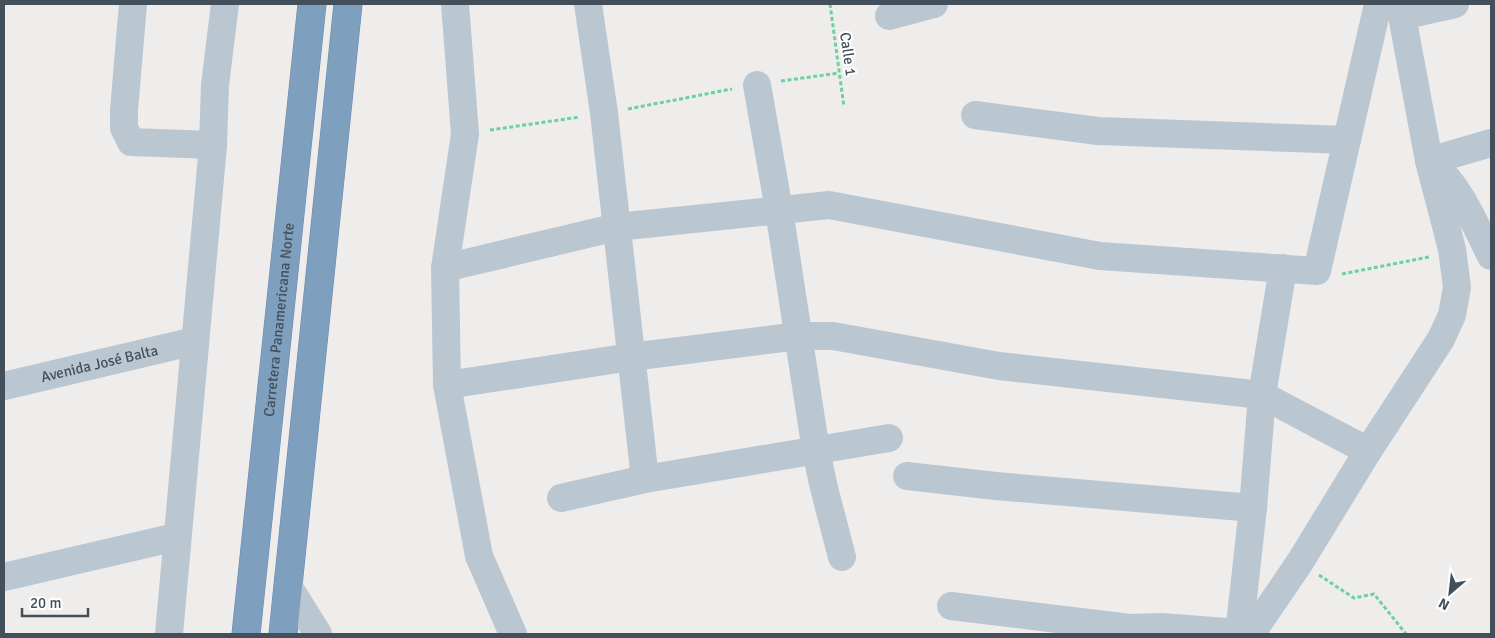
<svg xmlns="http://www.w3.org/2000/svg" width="1495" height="638" font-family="Signika,sans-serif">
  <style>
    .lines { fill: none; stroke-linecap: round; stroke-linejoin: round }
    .highway-casing { stroke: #6b89ab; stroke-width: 29 }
    .path { stroke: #6cd19f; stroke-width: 3; stroke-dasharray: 4 2.5; stroke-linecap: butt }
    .minor { stroke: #bbc7d0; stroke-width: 28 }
    .highway { stroke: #7f9fbf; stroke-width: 28 }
    .labels { text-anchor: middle; stroke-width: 4; stroke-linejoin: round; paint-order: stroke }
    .street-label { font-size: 15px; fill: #43505b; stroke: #fff }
  </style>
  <rect width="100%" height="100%" fill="#efecec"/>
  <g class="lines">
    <g class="highway-casing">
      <g id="highway">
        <path id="s2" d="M246,634L312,4"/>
        <path d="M283,634L348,4"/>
      </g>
    </g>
    <g class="path">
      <path d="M830,4L844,107"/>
      <path d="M781,81L839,73"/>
      <path d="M628,109L732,89"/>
      <path d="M490,130L580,117"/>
      <path d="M1342,274L1429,257"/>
      <path d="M1319,575L1354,598L1374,594L1406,634"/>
    </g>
    <g class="minor">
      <path d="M133,4L124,110V128L131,142L213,145"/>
      <path d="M455,4L465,134L445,268L447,385L479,556L513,634"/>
      <path d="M588,4L604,113L645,479"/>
      <path d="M889,16L934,4"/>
      <path d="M1402,16L1455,4"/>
      <path d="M757,85L779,210L816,451L824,488L842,557"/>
      <path d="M975,115L1098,131L1347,140"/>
      <path d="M1429,161L1491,143"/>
      <path d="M1434,165C1461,188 1475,225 1491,256"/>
      <path d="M445,268L617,227L829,205L1100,256L1317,271L1378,4"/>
      <path d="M447,385L631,357L799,336H833L999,366L1262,395L1368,451"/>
      <path id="s1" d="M4,386L195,341"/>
      <path d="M907,476L996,486L1253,508"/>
      <path d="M561,498L645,479L889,438"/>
      <path d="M4,577L176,537"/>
      <path d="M288,586L318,634"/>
      <path d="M951,606L1130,628L1162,627L1239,633"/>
      <path d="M169,634L213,145L215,85L225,4"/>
      <path d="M1239,634L1253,508L1262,395L1283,268"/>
      <path d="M1251,634L1300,562L1368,451L1441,339L1452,315L1457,287L1452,249L1429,161L1402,16L1396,4"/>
    </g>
    <use href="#highway" class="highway"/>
  </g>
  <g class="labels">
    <g class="street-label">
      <text transform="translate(848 54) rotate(82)" y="5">Calle 1</text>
      <text dy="5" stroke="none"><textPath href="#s2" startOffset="316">Carretera Panamericana Norte</textPath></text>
      <text dy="5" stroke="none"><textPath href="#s1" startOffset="98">Avenida José Balta</textPath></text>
    </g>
  </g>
  <rect width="1495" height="638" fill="none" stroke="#43505b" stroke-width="10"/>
  <g transform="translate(1450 593) rotate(208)" stroke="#ffffff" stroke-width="4" paint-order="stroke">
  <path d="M0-4L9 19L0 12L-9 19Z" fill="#43505b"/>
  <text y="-8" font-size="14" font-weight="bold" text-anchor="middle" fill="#43505b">N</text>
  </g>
  <path d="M22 608v8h66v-8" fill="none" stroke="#43505b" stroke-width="2.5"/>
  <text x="30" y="608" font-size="15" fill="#43505b" stroke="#ffffff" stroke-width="4" paint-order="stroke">20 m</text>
</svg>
